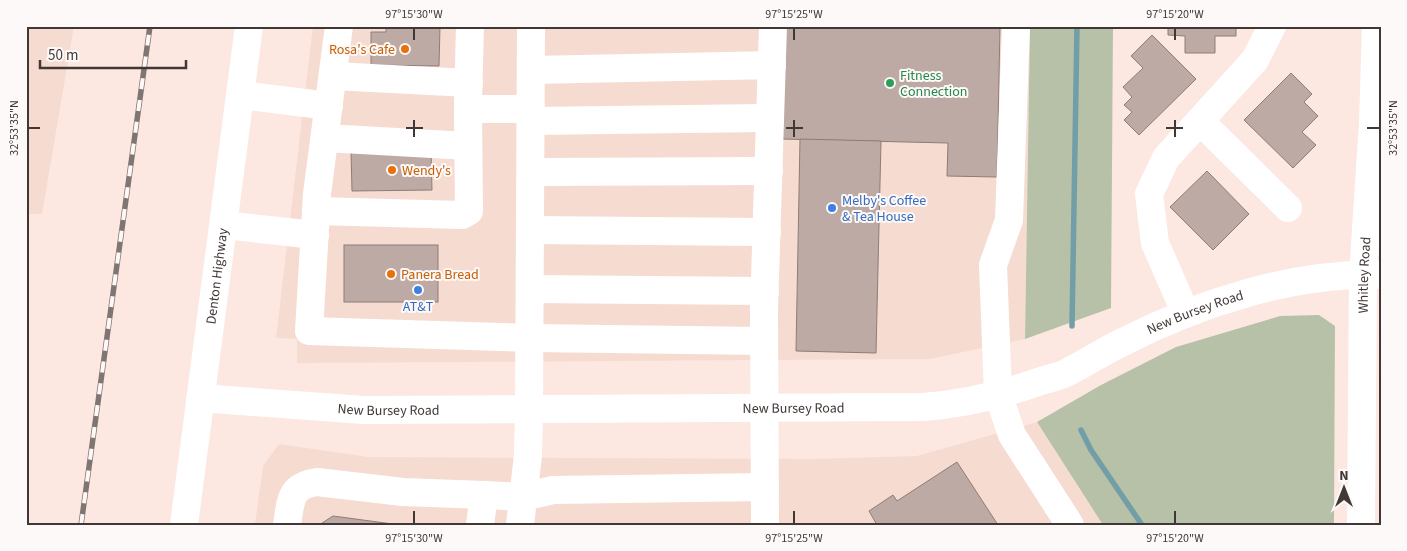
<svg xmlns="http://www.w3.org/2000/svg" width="1407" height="551" font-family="'Source Sans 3',sans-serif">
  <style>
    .built { fill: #f6dbd1 }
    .green { fill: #b7c1a7 }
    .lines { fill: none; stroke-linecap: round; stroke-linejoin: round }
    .stream { stroke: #729ea8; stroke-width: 5.5 }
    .building { fill: #bdaaa4; stroke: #8e7c76 }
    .minor { stroke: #fff; stroke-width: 28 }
    .major { stroke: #fff; stroke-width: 28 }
    .rail-casing { stroke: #817571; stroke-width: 5.5 }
    .rail { stroke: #fdf9f8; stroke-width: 4; stroke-dasharray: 11; stroke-linecap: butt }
    .ticks { fill: none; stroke: #403835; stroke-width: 2 }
    .food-dot { fill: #e8710a; stroke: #fdf9f8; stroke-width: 2 }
    .leisure-dot { fill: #2e9e5b; stroke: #fdf9f8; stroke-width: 2 }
    .shop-dot { fill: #3f7fe0; stroke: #fdf9f8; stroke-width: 2 }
    .labels { text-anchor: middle; stroke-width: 4; stroke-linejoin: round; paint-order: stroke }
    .food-label { font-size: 14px; fill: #c56008; stroke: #fdf9f8; text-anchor: start }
    .leisure-label { font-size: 14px; fill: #27864d; stroke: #fdf9f8; text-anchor: start }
    .shop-label { font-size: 14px; fill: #366cbe; stroke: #fdf9f8; text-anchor: start }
    .street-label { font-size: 14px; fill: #403835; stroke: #fdf9f8 }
    .neatline { fill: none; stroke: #403835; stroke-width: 2 }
    .ticks-label { font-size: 12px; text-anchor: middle; fill: #403835 }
  </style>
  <rect width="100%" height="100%" fill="#fce8e1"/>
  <g class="built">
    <path d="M26,26H74L42,214H26Z"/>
    <path d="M313,26H1030L1025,339L930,359L297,363V339L276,338Z"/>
    <path d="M1037,422L1103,525H255L263,466L279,444L368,457L813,459L917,456Z"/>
  </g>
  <g class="green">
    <path d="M1030,26H1113L1111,308L1025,339Z"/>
    <path d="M1319,315L1335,326L1334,525H1103L1037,422L1101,385L1176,347L1280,316Z"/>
  </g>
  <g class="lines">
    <g class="stream">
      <path d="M1072,326L1077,26"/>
      <path d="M1081,430L1091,450L1142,525"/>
    </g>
  </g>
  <g class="building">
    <path d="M386,26H440L439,66L371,65V32H386Z"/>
    <path d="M783,26H1000L997,177L947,176L948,143L781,139Z"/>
    <path d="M1168,26H1236V36H1215V53H1185V36L1168,35Z"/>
    <path d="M1152,35L1196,79L1139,135L1124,120L1132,112L1124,105L1132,97L1123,87L1143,68L1131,56Z"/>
    <path d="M1291,73L1312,94L1304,102L1318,116L1302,132L1316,145L1293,168L1244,120Z"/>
    <path d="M800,139L881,141L876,353L796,351Z"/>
    <path d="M431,150L432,190L352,191L351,151Z"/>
    <path d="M1207,171L1249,214L1213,250L1170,207Z"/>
    <rect x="344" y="245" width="94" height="57"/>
    <path d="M957,462L998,525H877L869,511L893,495L897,501Z"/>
    <path d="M333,516L400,525H319Z"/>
  </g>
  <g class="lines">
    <g class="minor">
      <path d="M339,26L317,194L309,331L530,338L764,341"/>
      <path d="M1016,26L1009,220L993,265L998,394L1012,435L1070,525"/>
      <path d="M531,70L772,65"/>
      <path d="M333,76L469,83"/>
      <path d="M240,95L329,106"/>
      <path d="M468,102L470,26"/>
      <path d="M531,121L770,118"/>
      <path d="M1200,121L1288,208"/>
      <path d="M325,138L468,146"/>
      <path d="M531,172L769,171"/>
      <path d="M316,211L462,215L469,211L468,109H531"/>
      <path d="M224,225L315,235"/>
      <path d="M531,230L767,232"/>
      <path d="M530,289L765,291"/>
      <path d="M1186,314L1155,243L1149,194L1166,158L1255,60L1272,26"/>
      <path id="s1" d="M200,398L364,410L923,407C962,404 1001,395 1038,382C1047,379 1057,377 1066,373C1086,363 1104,351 1123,342C1199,303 1295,272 1381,275"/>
      <path d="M287,525C291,501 289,486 317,482L403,492L484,495L523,497L553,490L765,487"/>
      <path d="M480,525L484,495"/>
      <path d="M520,525L528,455L529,409L531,26"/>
      <path d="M765,525L764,309L773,26"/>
      <path id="s2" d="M1361,525L1363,275L1373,123L1376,26"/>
    </g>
    <path class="major" id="s3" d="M184,525L249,26"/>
    <g class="rail-casing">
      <path id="rail" d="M81,525L150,26"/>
    </g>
    <use href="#rail" class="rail"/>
  </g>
  <path class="ticks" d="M414,28V40M794,28V40M1175,28V40M414,120V137M794,120V137M1175,120V137M28,128H40M406,128H423M786,128H803M1166,128H1183M1367,128H1380M414,511V524M794,511V524M1175,511V524"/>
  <g class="food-dot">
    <circle cx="405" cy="49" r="5"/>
    <circle cx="392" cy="170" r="5"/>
    <circle cx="391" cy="274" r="5"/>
  </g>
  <circle class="leisure-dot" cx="890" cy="83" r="5"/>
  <g class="shop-dot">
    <circle cx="832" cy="208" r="5"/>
    <circle cx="418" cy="290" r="5"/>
  </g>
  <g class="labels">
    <g class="food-label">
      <text x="395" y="54" text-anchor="end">Rosa's Cafe</text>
      <text x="402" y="175">Wendy's</text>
      <text x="401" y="279">Panera Bread</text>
    </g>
    <g class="leisure-label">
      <text x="900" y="80">Fitness<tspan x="900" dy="16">Connection</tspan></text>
    </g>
    <g class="shop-label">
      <text x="842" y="205">Melby's Coffee<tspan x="842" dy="16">&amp; Tea House</tspan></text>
      <text x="418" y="311" text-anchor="middle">AT&amp;T</text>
    </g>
    <g class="street-label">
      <text dy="5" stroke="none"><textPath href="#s2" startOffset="250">Whitley Road</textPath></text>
      <text dy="5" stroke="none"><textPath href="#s3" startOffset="251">Denton Highway</textPath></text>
      <text dy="5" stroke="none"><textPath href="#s1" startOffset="1014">New Bursey Road</textPath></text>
      <text dy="5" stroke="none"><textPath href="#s1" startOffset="594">New Bursey Road</textPath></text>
      <text dy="5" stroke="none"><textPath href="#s1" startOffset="189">New Bursey Road</textPath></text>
    </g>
  </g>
  <rect width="1407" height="551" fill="none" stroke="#fdf9f8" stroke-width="55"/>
  <g transform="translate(1344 488)" stroke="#fdf9f8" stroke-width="4" paint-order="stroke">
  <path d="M0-4L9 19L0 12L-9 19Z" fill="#403835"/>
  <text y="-8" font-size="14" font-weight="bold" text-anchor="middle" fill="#403835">N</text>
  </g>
  <path d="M40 60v8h146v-8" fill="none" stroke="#403835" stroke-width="2.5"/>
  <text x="48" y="60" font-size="15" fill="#403835" stroke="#fdf9f8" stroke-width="4" paint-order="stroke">50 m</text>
  <rect x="28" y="28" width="1352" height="496" class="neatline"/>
  <g class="ticks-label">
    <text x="414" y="18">97°15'30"W</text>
    <text x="794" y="18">97°15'25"W</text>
    <text x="1175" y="18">97°15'20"W</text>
    <text transform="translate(14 128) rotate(-90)" y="4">32°53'35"N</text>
    <text transform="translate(1393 128) rotate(-90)" y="4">32°53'35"N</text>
    <text x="414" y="542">97°15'30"W</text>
    <text x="794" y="542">97°15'25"W</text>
    <text x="1175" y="542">97°15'20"W</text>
  </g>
</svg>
